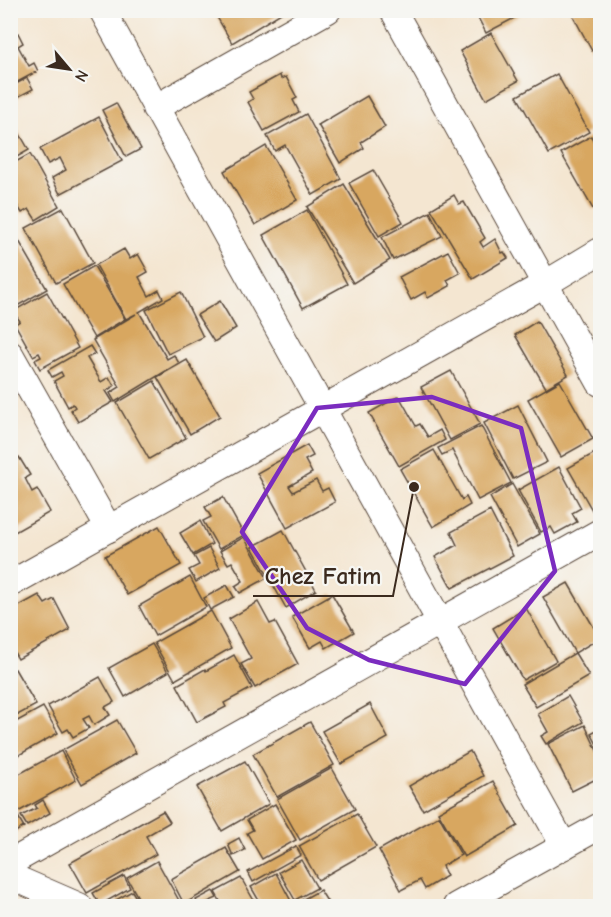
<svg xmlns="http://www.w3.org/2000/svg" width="611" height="917" font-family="'Comic Neue',sans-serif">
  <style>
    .building { fill: #d8a761 }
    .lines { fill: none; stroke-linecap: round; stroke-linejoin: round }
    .minor-casing { stroke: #574639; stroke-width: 28 }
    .minor { stroke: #fff; stroke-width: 26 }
    .marked { fill: none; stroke: #7b2cbf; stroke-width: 4.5; stroke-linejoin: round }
    .leader { fill: none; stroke: #3b2a1e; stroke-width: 2 }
    .callout-dot { fill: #3b2a1e; stroke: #f6f6f2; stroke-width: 2 }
    .callout-label { font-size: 24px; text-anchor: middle; font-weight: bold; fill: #3b2a1e; stroke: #f6f6f2; stroke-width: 4.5; stroke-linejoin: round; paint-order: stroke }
  </style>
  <rect width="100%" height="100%" fill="#f6f6f2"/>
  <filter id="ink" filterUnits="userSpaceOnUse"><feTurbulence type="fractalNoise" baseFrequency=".0167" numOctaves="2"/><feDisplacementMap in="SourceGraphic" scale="12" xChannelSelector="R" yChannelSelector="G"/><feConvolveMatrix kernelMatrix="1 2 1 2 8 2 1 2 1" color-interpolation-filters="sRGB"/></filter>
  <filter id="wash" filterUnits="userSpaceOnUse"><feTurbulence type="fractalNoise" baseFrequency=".008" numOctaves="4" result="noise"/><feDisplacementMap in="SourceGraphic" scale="24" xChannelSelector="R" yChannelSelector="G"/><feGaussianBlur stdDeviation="1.35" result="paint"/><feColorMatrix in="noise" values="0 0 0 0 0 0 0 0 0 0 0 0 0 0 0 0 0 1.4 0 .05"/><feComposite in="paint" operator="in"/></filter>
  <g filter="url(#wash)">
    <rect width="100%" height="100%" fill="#f4e6d1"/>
    <g id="blocks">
      <g class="building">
        <path d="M213,10H286L232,43Z"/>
        <path d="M474,10H517L520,15L486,33Z"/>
        <path d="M570,10H600V46L592,51Z"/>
        <path d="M10,31L13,36L18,33L23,43L18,46L29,66L34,63L38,71L10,86Z"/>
        <path d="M491,33L518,81L486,99L460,51Z"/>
        <path d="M557,74L589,132L549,154L517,96Z"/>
        <path d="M280,75L281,79L286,77L297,98L293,100L299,112L264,131L248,102L253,99L249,92Z"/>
        <path d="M27,78L33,89L10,101V87Z"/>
        <path d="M367,96L385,127L361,142L364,148L340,163L318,125Z"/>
        <path d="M116,103L141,149L126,157L102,110Z"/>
        <path d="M306,114L341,179L313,195L285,145L275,151L267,136Z"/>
        <path d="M10,117L29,150L10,161Z"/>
        <path d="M99,117L122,161L60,194L52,178L66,170L60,158L48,164L40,149Z"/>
        <path d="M591,136L600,154V205L593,209L561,153Z"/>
        <path d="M266,146L297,200L255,225L224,171Z"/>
        <path d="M30,154L59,206L36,220L29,209L22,213L10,194V165Z"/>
        <path d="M373,170L403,222L379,236L349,183Z"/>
        <path d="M344,184L390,260L353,283L307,207Z"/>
        <path d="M454,195L459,204L464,202L485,238L480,242L483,247L495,239L502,253L504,252L508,258L473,279L431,209Z"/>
        <path d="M63,208L93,263L56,283L26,228Z"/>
        <path d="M307,210L347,284L303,308L263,235Z"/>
        <path d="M430,212L442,236L393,260L382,237Z"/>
        <path d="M15,234L47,289L10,310V237Z"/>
        <path d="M124,249L130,259L138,254L148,272L139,277L149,296L159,290L163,298L139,312L167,359L174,355L179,363L115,402L110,393L120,387L93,340L136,314L126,319L96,265Z"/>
        <path d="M448,251L460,273L447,280L450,286L428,298L425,292L411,300L399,277Z"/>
        <path d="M94,266L125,319L94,338L63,284Z"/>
        <path d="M47,292L78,348L40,369L35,360L41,357L39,353L33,356L15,324L20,321L17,317L12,320L10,313Z"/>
        <path d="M181,292L203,337L168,354L146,310Z"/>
        <path d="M220,301L236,328L214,342L197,315Z"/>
        <path d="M537,321L568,375L546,388L515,335Z"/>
        <path d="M90,346L95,354L87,358L101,382L109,377L114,386L106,391L113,402L78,422L71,410L75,407L73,404L68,407L54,381L63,376L61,372L52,377L48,370Z"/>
        <path d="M187,360L220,416L190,434L157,377Z"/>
        <path d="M451,371L480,424L450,440L421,387Z"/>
        <path d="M154,381L186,438L149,459L117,403Z"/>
        <path d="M560,381L593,439L561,457L528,399Z"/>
        <path d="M399,396L416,426L420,424L428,437L440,430L445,440L399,466L369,413Z"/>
        <path d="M518,405L547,462L513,479L484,423Z"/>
        <path d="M481,426L511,483L478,500L452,450L442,455L438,448Z"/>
        <path d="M307,445L313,456L305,460L312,473L289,486L293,492L316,480L322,491L328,488L335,502L287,528L257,473Z"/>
        <path d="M434,450L462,500L466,497L470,505L433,527L400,469Z"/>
        <path d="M600,450V505L592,510L568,468Z"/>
        <path d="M19,457L30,475L25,478L32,492L37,489L50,512L13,533L10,528V461Z"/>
        <path d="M559,467L581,508L572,513L577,522L555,534L551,527L541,532L518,490Z"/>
        <path d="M512,484L540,534L517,547L490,497Z"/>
        <path d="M223,497L244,535L219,549L203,521L211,517L205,507Z"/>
        <path d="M490,511L513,556L452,588L435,557L457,545L451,532Z"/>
        <path d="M200,521L212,544L193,555L180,533Z"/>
        <path d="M159,526L181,565L127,595L105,556Z"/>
        <path d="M283,530L316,590L286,608L252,547Z"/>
        <path d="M244,537L267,578L240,593L235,586L243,581L232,562L228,564L220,551Z"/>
        <path d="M209,548L220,568L196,582L189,570L199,565L194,556Z"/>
        <path d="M190,577L206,607L155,636L139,606Z"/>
        <path d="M568,583L600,638L575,653L543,597Z"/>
        <path d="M227,585L234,597L210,610L204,598Z"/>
        <path d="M332,594L354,632L326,648L322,641L310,648L292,617Z"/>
        <path d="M39,595L45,604L54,599L70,630L18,659L10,645V611Z"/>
        <path d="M258,602L270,624L275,622L298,664L255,688L241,664L251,659L229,619Z"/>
        <path d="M526,608L556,661L523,680L493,628Z"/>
        <path d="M211,611L231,648L175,680L154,643Z"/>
        <path d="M152,644L168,672L125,697L109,668Z"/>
        <path d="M575,653L589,676L536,707L522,684Z"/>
        <path d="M234,655L252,688L224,703L226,707L197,722L177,685L205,669L206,671Z"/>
        <path d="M15,669L36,705L10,719V671Z"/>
        <path d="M100,677L114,702L105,707L110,715L94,725L89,716L83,719L89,728L73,737L68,729L63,732L48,706Z"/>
        <path d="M568,696L583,722L546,744L541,736L548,732L538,714Z"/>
        <path d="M370,704L388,738L341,764L322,731Z"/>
        <path d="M43,707L58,733L10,760V725Z"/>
        <path d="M117,720L136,753L82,784L63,750Z"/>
        <path d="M310,722L334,765L277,797L253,754Z"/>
        <path d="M585,725L600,757V777L572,791L548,744Z"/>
        <path d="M600,728V750L591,733Z"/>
        <path d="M61,751L76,780L18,812L10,798V779Z"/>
        <path d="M470,751L483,776L423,810L409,786Z"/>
        <path d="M245,761L269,804L222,831L197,787Z"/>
        <path d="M332,768L355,809L300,840L277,799Z"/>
        <path d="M493,781L518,826L464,857L438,812Z"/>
        <path d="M43,800L50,813L27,826L21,816L37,808L35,805Z"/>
        <path d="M10,803L24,827L10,835Z"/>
        <path d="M275,804L296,840L262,859L247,833L253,830L247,820Z"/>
        <path d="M163,811L170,822L146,836L156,854L87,893L70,863Z"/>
        <path d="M357,814L376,847L318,880L299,846Z"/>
        <path d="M439,816L461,855L442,866L447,876L425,889L420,880L401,890L379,850Z"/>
        <path d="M239,838L245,850L233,856L228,844Z"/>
        <path d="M296,846L301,855L253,882L248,872Z"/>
        <path d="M226,848L240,872L184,904L171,879Z"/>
        <path d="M301,860L317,888L295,900L279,872Z"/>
        <path d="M157,861L182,906H143L127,878Z"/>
        <path d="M276,873L292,903L285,906H262L251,887Z"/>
        <path d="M124,876L130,888L100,905L93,893Z"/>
        <path d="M241,878L257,906H223L215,892Z"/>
        <path d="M320,890L330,906H291Z"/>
        <path d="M132,891L138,901L128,906H119L116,900Z"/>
        <path d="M213,891L217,898L199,906L196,900Z"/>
      </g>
    </g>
  </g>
  <g filter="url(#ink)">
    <use href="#blocks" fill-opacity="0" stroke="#574639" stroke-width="1.5"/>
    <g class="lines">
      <g class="minor-casing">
        <g id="minor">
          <path d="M102,10C256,289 412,567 564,846"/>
          <path d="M393,10L600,383"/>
          <path d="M155,108L328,10"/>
          <path d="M10,354L109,529"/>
          <path d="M10,584L545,284L600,251"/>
          <path d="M10,863L600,532"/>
          <path d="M10,876L79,906"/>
          <path d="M456,906L600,826"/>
        </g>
      </g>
      <use href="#minor" class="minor"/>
    </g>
  </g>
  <path class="marked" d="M432,397L521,428L555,571L465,684L369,660L307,628L242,532L317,408Z"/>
  <path class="leader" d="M414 487L393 596H253"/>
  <circle class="callout-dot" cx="414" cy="487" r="6"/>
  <g class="callout-label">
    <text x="323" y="584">Chez Fatim</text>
  </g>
  <rect width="611" height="917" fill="none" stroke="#f6f6f2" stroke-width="36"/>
  <g transform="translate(69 69) rotate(119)" stroke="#f6f6f2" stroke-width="4.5" paint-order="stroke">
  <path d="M0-4.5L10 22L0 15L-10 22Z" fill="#3b2a1e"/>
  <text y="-9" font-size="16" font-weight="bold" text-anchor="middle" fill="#3b2a1e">N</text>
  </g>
</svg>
